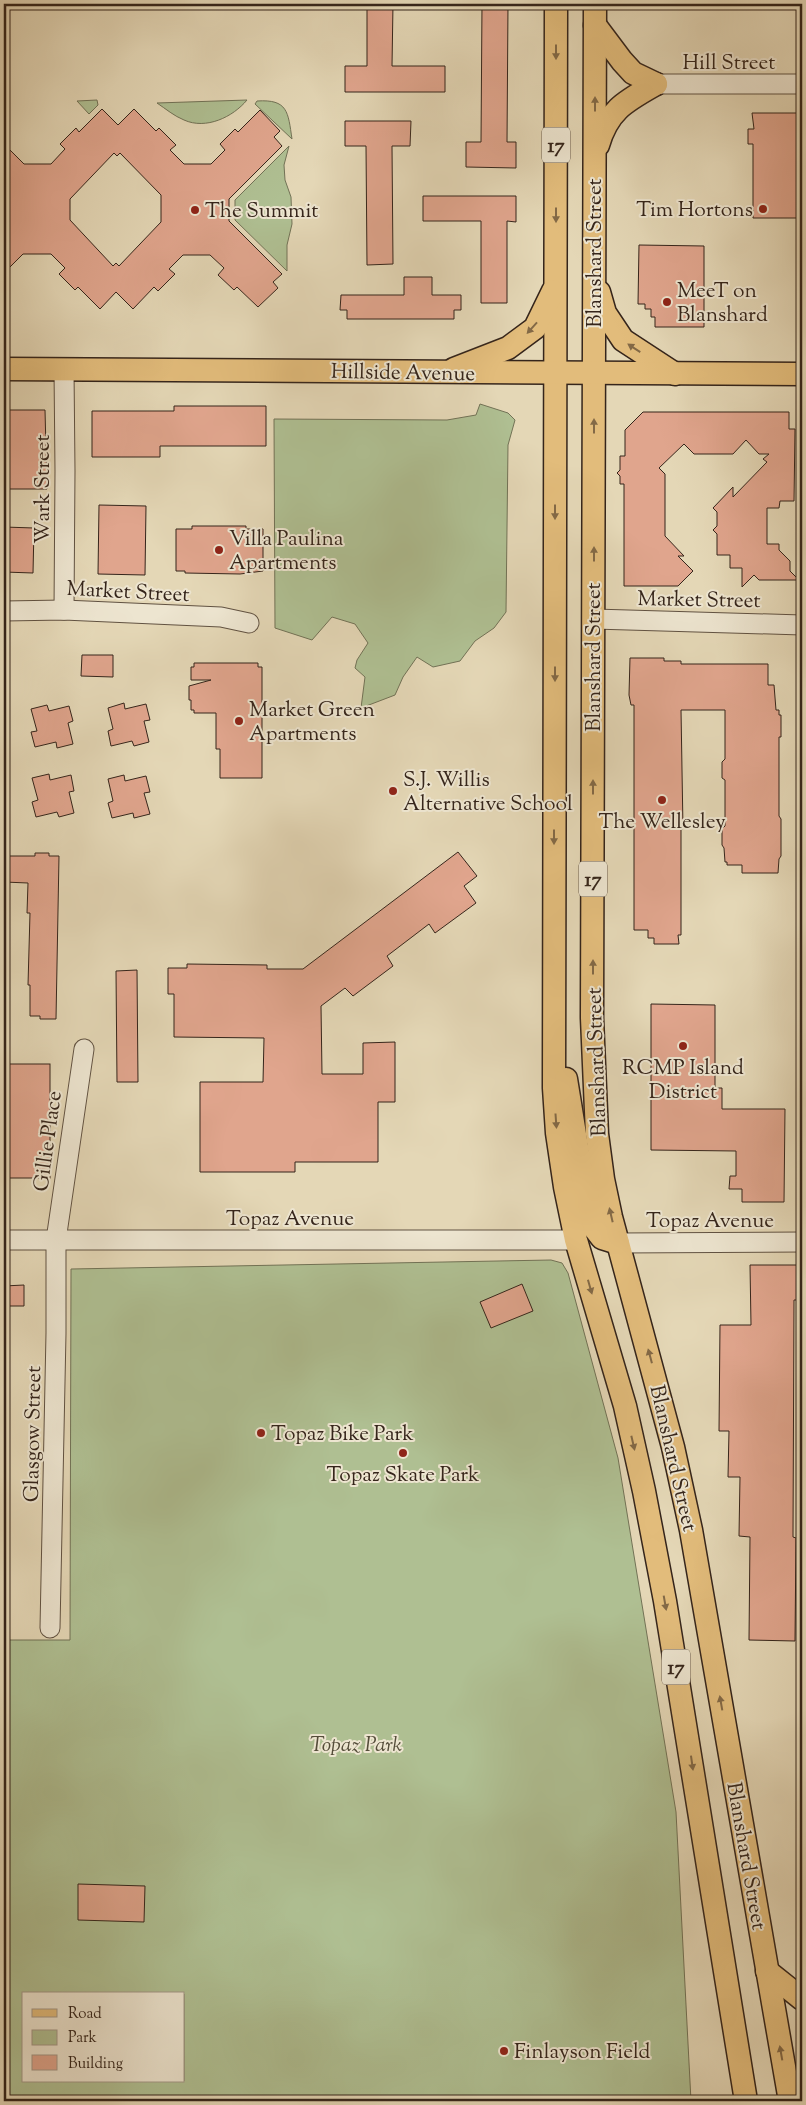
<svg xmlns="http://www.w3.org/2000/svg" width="806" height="2105" font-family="'Sorts Mill Goudy',serif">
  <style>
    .green { fill: #afbf92; stroke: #727256; fill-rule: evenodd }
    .building { fill: #e0a58d; stroke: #35251b; fill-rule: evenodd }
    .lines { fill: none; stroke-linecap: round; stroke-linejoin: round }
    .minor-casing { stroke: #615242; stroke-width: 21 }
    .major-casing { stroke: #35251b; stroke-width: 25 }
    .minor { stroke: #ede5d0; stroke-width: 19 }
    .major { stroke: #e2bc7b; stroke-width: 22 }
    .oneway { fill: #836946 }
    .poi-dot { fill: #8f2418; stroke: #ede5d0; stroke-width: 2 }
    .labels { text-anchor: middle; stroke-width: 4; stroke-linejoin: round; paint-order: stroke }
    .shield { fill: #ede5d0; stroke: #6c5f51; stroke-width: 1 }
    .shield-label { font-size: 20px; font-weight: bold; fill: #35251b }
    .street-label { font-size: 21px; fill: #35251b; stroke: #ede5d0 }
    .poi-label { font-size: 21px; fill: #35251b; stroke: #ede5d0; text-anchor: start }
    .park-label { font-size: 21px; font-style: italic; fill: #544c39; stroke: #ede5d0 }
  </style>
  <rect width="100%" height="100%" fill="#e4d7b6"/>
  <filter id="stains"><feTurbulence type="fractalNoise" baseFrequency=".004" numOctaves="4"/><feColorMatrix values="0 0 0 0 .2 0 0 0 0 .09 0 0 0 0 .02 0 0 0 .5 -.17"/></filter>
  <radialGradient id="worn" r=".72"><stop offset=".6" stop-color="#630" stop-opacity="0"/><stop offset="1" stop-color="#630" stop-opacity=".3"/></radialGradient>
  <g class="green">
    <path d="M97,100L98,105L89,114L77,101Z"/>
    <path d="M247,100C233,117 206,130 184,120C174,116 166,109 157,103Z"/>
    <path d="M257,101C288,99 288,112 292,139L255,104Z"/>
    <path d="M289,146L284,165L285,180L291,197L292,224L287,245V271L235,220V200Z"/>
    <path d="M480,404L508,413L515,420L508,445L506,612L494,628L475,641L460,661L433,667L417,657L403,677L395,695L361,708L365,677L355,668L357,660L368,643L355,624L332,617L312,640L275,628L274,419L447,420L476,415Z"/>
    <path d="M551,1260L562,1263L568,1273L618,1458L676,1812L691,2101H4V1640H70L71,1269ZM24,1994H184V2081H24Z"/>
  </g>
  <g class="building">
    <path d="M367,4H393L392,66H445V92H345V66H367Z"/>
    <path d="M482,4H508L507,142H516V168L466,167V142H481Z"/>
    <path d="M102,109L118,125L134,109L156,131L159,128L176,145L170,150L184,164H211L225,150L220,144L235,129L238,132L260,110L280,131L274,137L282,146L229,199V221L282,274L273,282L278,288L258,307L237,287L234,290L218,275L224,268L210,255H183L169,269L175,274L158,291L154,287L133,309L116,292L100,309L78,287L75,290L59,274L65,268L51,254H23L4,273V144L24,164H51L65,149L60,144L76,128L79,132ZM114,153L117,156L120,153L161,195V222L119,266L116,263L113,266L70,220V199Z"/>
    <path d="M752,113H802V218H753V144H748V129H754Z"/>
    <path d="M345,121H411L410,146H392L393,264L367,265L366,146H345Z"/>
    <path d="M423,196H516V222L507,221V303H481V221H423Z"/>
    <path d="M639,245L704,246V327H655V317H651V309H645V304H638Z"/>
    <path d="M404,277H432V295H461V310H454V319H347V310H340L341,295H404Z"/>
    <path d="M174,406H266V446H160V457H92V411H174Z"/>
    <path d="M4,410H45L47,489H4Z"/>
    <path d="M643,412H789V429H795L794,501H780L779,508H767V544H779V550L790,561V571L799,580H759L754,575L742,587V568H730V555H717V534L713,530L717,526V512L713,508L733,487V497L767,462L763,459L769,454H759L746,440L733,454H694L684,444L659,468L665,474V536L684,556H678L693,571L678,586H624V484H620V476L617,473L620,470V456H625V430Z"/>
    <path d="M99,505L146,506L145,575L98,574Z"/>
    <path d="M192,526H246V529H263V571L240,574L185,573V571H176V529H192Z"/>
    <path d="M4,527L34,528L33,573L4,572Z"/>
    <path d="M82,655H113V677L81,676Z"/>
    <path d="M630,658H664V661H681V664H768V685H774L776,710H779V715H781V737H779V816L781,819V856L779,859L778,873H742V865H727V862H725L724,848L722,845V829L725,826V780L722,778V762L725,759V710H681L683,829H681V935H678L679,944H654V938H648V930H634V705H631L629,695Z"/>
    <path d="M194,663H258V667H262V778H220V749H216V713H194V710H191V700H189V686L211,680H191V667H194Z"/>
    <path d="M124,703L125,709L146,704L150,720L144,721L149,742L134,746L132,741L111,746L108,731L113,729L108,708Z"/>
    <path d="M47,705L49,711L69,706L73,721L68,723L73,744L57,748L56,742L35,747L31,732L37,731L31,709Z"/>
    <path d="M49,774L50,780L71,775L74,791L69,792L74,813L59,817L57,812L36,817L32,802L38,800L32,778Z"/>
    <path d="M124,775L125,781L146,776L150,792L144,793L150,814L134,818L133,813L112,818L108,803L113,801L108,779Z"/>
    <path d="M458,852L477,876L464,886L476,903L435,933L429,924L387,956L393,966L353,996L345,988L321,1006L322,1074H363V1043L395,1042V1102H378V1162H295V1172H200V1082H263L264,1038L174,1037V994H168V968H187V964L267,965V969H303Z"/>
    <path d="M35,853H49V856H59L56,1019H40V1016H30V985H28L30,913H27L28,883L4,882V856H35Z"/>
    <path d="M137,970L138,1082H117L116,971Z"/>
    <path d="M651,1004L715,1005V1088H722V1109H785L784,1202H742V1189H729L730,1176H736V1151L651,1150Z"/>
    <rect x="4" y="1064" width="46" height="114"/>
    <path d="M750,1265H802V1300H794L793,1537L796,1538L795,1641L749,1640L750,1537L739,1536L740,1477H728L729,1431H719L720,1325H751Z"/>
    <path d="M522,1284L533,1311L491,1328L480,1302Z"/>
    <path d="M24,1285V1306H4V1286Z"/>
    <path d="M78,1884L145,1886L144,1922L78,1920Z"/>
  </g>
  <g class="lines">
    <g class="minor-casing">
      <g id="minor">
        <path d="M656,84H802"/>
        <path d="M64,610L65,471L64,369"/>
        <path d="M4,611L64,610L221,617L249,623"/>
        <path d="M594,619L802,625"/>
        <path d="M4,1240H576"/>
        <path d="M618,1243L802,1242"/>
        <path d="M50,1628L56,1333V1240L84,1049"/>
      </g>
    </g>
    <g class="major-casing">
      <g id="major">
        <path d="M556,4L554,1088L557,1133L565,1187L576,1240L625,1406L644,1491L665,1601L746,2101"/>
        <path d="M595,4L592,1018L597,1134L603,1179L611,1217L673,1447L691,1530L790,2101"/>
        <path d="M595,25L622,61L633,73L656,84"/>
        <path d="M598,145C608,110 626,101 656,84"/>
        <path d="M599,292L605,313L623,340L675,374"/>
        <path d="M4,369C270,369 536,374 802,374"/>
        <path d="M454,369L508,348L535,328L553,291"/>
        <path d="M566,1079L580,1165L595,1229L602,1238L618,1243"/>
        <path d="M767,1971L802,1999"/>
      </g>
    </g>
    <use href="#minor" class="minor"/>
    <use href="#major" class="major"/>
  </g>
  <defs><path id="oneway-solid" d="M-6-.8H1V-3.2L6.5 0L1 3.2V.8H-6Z" transform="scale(1.25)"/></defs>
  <g class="oneway">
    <use href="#oneway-solid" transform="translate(556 52) rotate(90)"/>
    <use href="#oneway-solid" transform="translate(595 104) rotate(-90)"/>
    <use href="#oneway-solid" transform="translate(556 215) rotate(90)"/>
    <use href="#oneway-solid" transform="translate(532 328) rotate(132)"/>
    <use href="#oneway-solid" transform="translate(634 348) rotate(-147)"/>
    <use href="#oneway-solid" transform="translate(594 426) rotate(-90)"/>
    <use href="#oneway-solid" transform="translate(555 512) rotate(90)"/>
    <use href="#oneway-solid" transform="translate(594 554) rotate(-90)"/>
    <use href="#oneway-solid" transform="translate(555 674) rotate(90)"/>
    <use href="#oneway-solid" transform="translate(593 787) rotate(-90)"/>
    <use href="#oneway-solid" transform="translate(554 837) rotate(90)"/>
    <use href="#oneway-solid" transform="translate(593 967) rotate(-90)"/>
    <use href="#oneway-solid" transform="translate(556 1121) rotate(86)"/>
    <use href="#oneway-solid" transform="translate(611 1215) rotate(-103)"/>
    <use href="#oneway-solid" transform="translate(590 1287) rotate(74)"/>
    <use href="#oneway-solid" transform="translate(650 1356) rotate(-105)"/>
    <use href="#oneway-solid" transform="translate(633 1443) rotate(77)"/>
    <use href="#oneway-solid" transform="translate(665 1603) rotate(80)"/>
    <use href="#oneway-solid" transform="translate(721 1703) rotate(-100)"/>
    <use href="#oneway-solid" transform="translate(692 1763) rotate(82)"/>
    <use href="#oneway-solid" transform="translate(781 2053) rotate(-100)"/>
  </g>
  <g class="poi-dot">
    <circle cx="763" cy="209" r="5"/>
    <circle cx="195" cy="210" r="5"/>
    <circle cx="667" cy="302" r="5"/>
    <circle cx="219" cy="550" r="5"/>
    <circle cx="239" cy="721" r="5"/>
    <circle cx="393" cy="791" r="5"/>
    <circle cx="662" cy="800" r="5"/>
    <circle cx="683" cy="1046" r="5"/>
    <circle cx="261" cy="1433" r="5"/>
    <circle cx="403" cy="1453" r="5"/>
    <circle cx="504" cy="2051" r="5"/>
  </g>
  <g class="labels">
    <g class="shield">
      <rect x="542" y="127.5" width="28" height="35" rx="4"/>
      <rect x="579" y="861.5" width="28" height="35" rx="4"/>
      <rect x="662" y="1649.5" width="28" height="35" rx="4"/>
    </g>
    <g class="shield-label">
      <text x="556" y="152">17</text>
      <text x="593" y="886">17</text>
      <text x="676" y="1674">17</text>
    </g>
    <g class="street-label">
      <text x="729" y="69">Hill Street</text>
      <text transform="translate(594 253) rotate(-90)" y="7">Blanshard Street</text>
      <text transform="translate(403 372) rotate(1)" y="7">Hillside Avenue</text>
      <text transform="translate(42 489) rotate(-90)" y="7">Wark Street</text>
      <text transform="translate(128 591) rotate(3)" y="7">Market Street</text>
      <text transform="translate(699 599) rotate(1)" y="7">Market Street</text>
      <text transform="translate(593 657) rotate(-90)" y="7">Blanshard Street</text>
      <text transform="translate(596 1062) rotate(-92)" y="7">Blanshard Street</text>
      <text transform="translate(47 1141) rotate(-82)" y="7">Gillie Place</text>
      <text x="290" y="1225">Topaz Avenue</text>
      <text x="710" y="1227">Topaz Avenue</text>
      <text transform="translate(32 1434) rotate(-89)" y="7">Glasgow Street</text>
      <text transform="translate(674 1458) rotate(77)" y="7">Blanshard Street</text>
      <text transform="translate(747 1856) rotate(80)" y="7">Blanshard Street</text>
    </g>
    <g class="poi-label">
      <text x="753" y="216" text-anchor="end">Tim Hortons</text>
      <text x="205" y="217">The Summit</text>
      <text x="677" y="297">MeeT on<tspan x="677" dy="24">Blanshard</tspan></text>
      <text x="229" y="545">Villa Paulina<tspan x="229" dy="24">Apartments</tspan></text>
      <text x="249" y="716">Market Green<tspan x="249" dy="24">Apartments</tspan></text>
      <text x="403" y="786">S.J. Willis<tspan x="403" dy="24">Alternative School</tspan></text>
      <text x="662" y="828" text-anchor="middle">The Wellesley</text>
      <text x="683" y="1074" text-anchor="middle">RCMP Island<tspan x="683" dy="24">District</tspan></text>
      <text x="271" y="1440">Topaz Bike Park</text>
      <text x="403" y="1481" text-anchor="middle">Topaz Skate Park</text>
      <text x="514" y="2058">Finlayson Field</text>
    </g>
    <g class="park-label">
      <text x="356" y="1751">Topaz Park</text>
    </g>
  </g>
  <rect width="806" height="2105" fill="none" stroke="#e4d7b6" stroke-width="20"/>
  <rect x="5" y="5" width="796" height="2095" fill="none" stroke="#35251b" stroke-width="2.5"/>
  <rect x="10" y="10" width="786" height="2085" fill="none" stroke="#35251b"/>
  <rect x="22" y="1992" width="162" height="90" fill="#ede5d0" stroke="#a39888"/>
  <rect x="32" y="2009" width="25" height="8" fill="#e2bc7b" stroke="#a39888"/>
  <text x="68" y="2018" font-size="15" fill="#35251b">Road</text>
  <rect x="32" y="2030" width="25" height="15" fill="#afbf92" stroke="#a39888"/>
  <text x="68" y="2042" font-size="15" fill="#35251b">Park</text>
  <rect x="32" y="2055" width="25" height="15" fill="#e0a58d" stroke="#a39888"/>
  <text x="68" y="2068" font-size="15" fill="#35251b">Building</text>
  <rect width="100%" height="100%" filter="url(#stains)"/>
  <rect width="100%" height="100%" fill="url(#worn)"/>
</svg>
